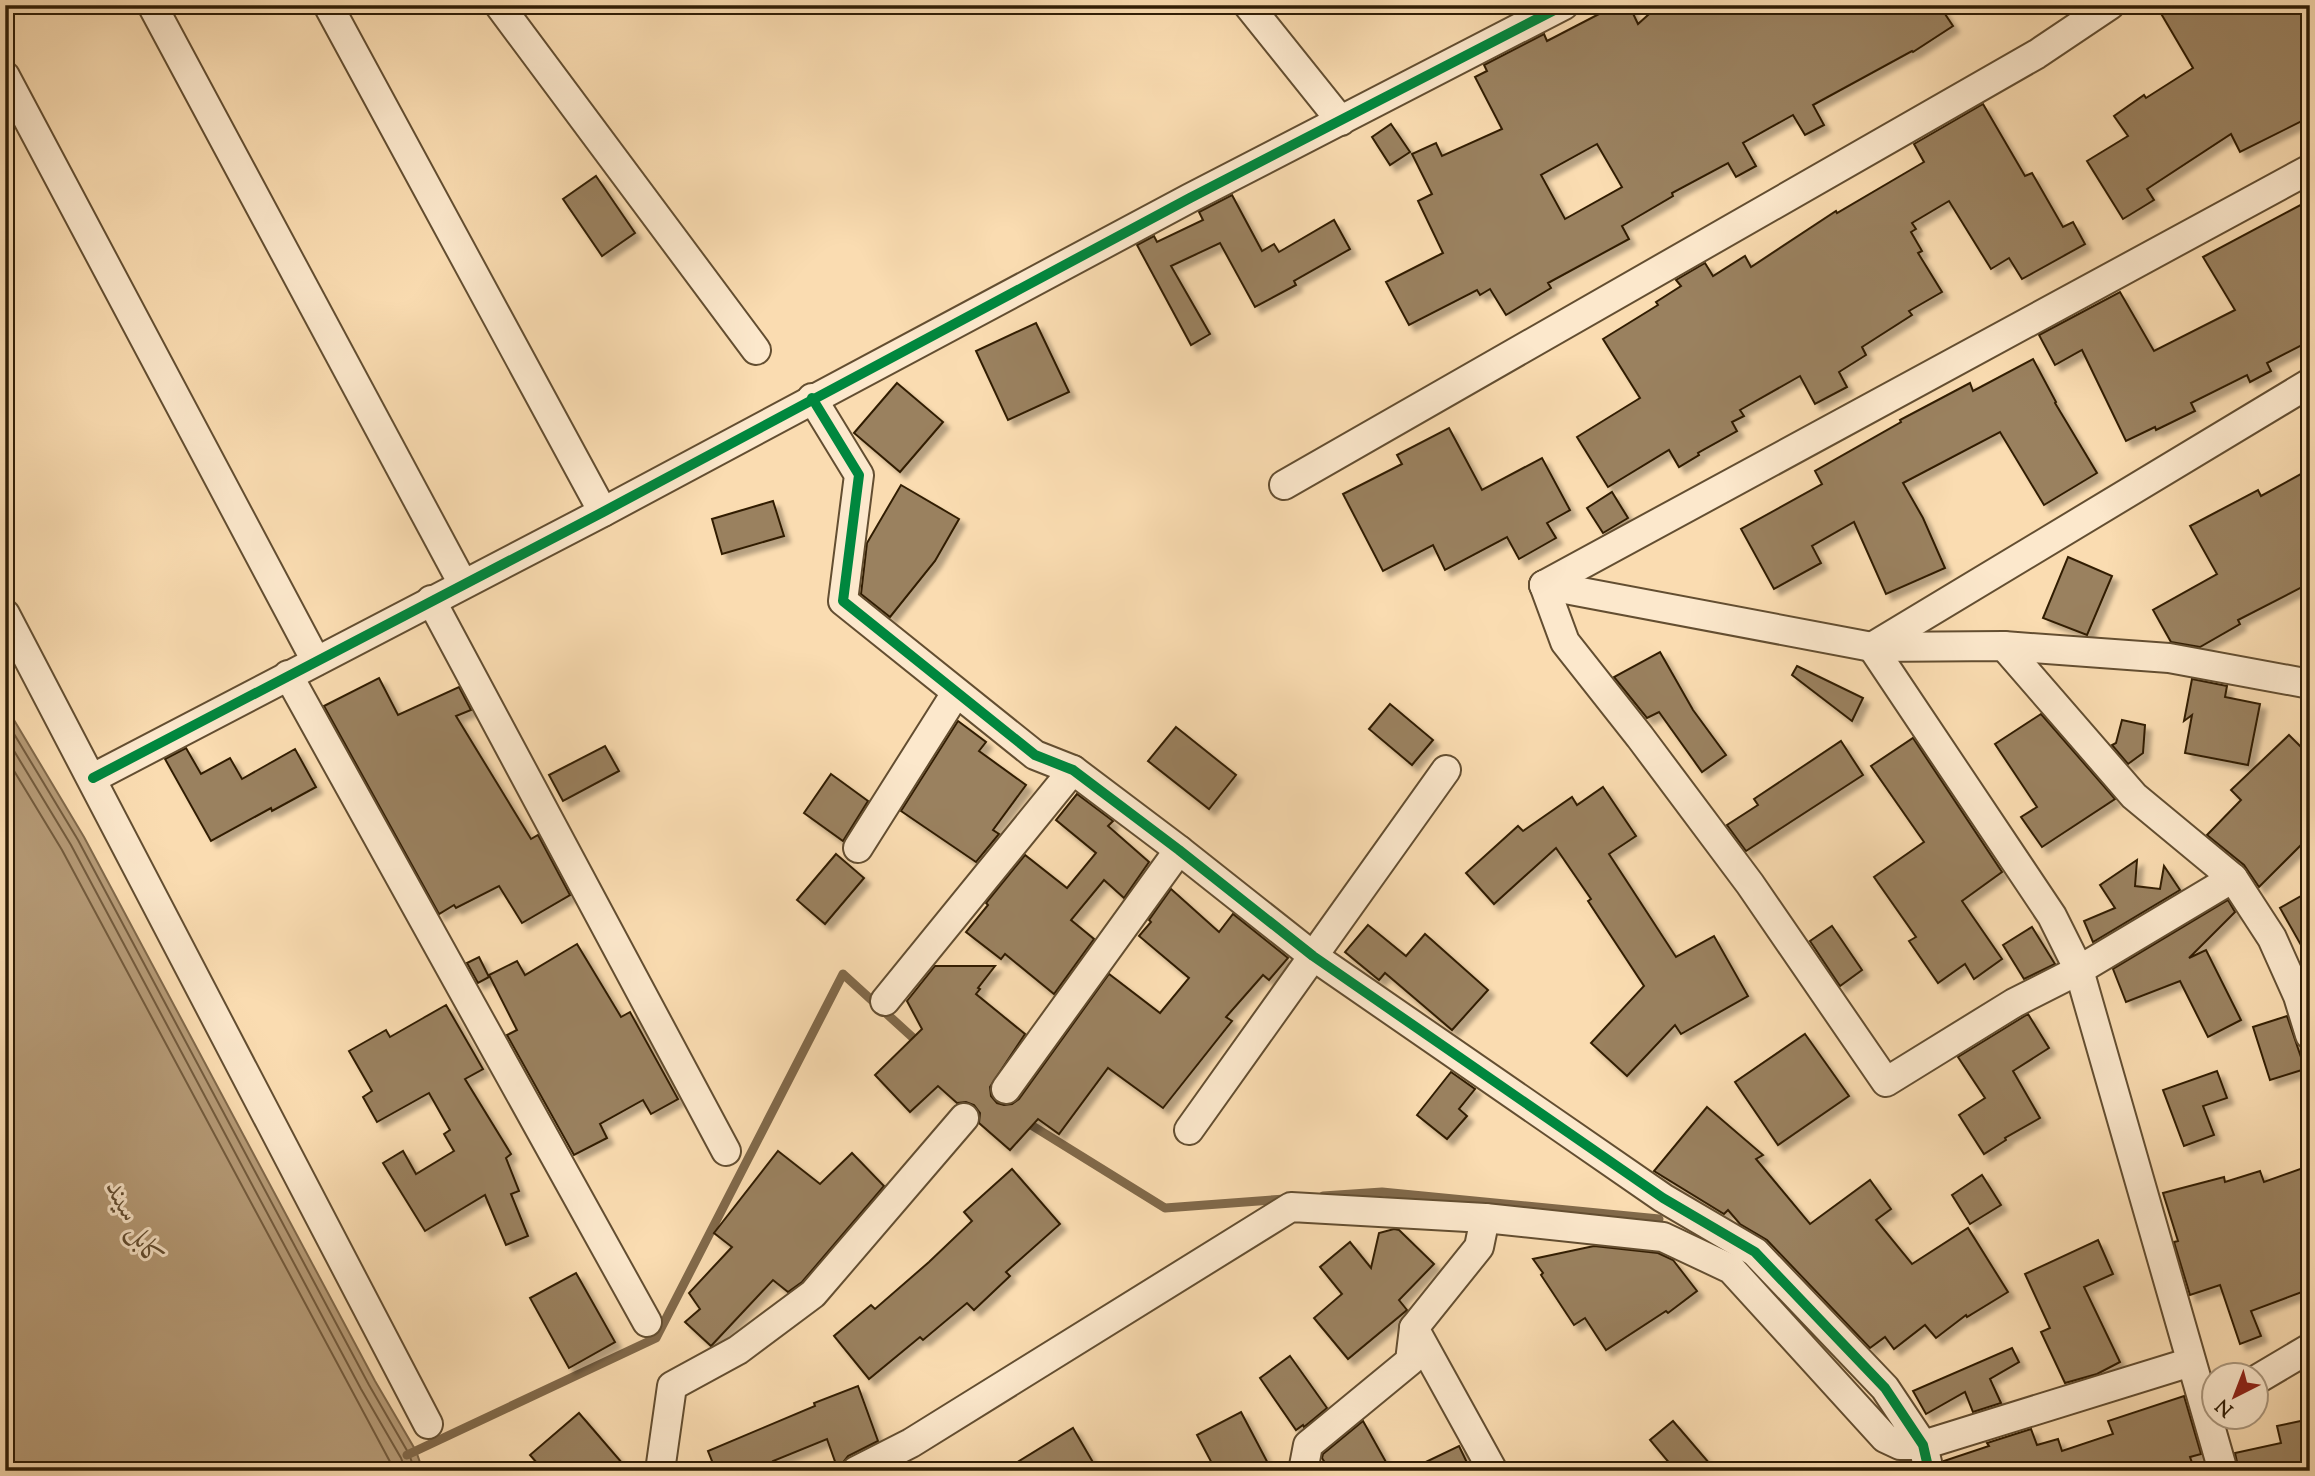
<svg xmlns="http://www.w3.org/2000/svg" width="2315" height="1476" font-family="'Sorts Mill Goudy',Amiri,serif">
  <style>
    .water { fill: #b69b77; stroke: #81694a; stroke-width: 2 }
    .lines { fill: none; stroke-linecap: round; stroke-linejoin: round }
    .shore { stroke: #745c3e; stroke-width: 2 }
    .stream { stroke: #81694a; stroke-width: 9 }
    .building { fill: #9a815f; stroke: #311e06; stroke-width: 2; fill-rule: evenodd; filter: url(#shadow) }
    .minor-casing { stroke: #634e31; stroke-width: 32 }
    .minor { stroke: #fce8cc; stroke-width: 28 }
    .cycleway-casing { stroke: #fce8cc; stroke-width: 15 }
    .cycleway { stroke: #00873e; stroke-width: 10 }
    .labels { text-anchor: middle; stroke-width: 6; stroke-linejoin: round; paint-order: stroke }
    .water-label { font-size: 28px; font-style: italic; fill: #604a2e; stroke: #fce8cc }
  </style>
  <defs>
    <filter id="shadow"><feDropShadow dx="6" dy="6" stdDeviation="2" flood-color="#0004"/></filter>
  </defs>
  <rect width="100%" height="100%" fill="#fadcb1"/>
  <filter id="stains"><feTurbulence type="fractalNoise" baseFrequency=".00286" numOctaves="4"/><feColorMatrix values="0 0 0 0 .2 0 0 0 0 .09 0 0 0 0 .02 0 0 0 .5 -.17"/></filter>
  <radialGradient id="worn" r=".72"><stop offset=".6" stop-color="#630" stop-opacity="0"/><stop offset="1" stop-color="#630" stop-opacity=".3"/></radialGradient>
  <path class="water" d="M5,705L84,837L375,1381L416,1451L423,1471H5Z"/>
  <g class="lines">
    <g class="shore">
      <path d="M5,719L78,840L369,1385L409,1454L415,1471"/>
      <path d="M5,736L71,845L361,1389L401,1458L406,1471"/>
      <path d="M5,756L62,850L395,1471"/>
    </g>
    <g class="stream">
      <path d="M1023,1120L1165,1208L1285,1199"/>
      <path d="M1323,1196L1382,1192L1659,1219"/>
      <path d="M407,1455L656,1338L843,974L922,1046"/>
    </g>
  </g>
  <g class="building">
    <path d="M1597,5H1629L1638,24L1659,5H1939L1953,26L1913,52L1912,51L1813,105L1824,125L1805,135L1793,115L1743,143L1756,166L1736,177L1728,163L1672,193L1673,196L1622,226L1629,239L1548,283L1551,288L1506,315L1490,289L1480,295L1477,290L1409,325L1386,282L1443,253L1418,201L1432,194L1412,154L1436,143L1442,156L1502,129L1475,77L1487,71L1484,65L1544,34L1547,41L1601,13ZM1597,144L1622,187L1565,219L1541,175Z"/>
    <path d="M2156,5H2310V117L2240,152L2231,134L2147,189L2154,200L2123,219L2087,161L2128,136L2114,116L2144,95L2146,98L2193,68Z"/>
    <path d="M1983,104L2025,176L2032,173L2063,227L2073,222L2085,244L2022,279L2009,258L1991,269L1949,201L1912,223L1916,229L1911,232L1922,251L1918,253L1942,292L1909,311L1912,315L1862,347L1866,355L1839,372L1847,387L1815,404L1800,376L1740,410L1744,416L1732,422L1737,431L1698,453L1699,455L1679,467L1669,450L1608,487L1577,437L1640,398L1603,339L1658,305L1656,302L1681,286L1676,280L1705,263L1713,276L1745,256L1751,267L1836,211L1837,213L1924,162L1914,144Z"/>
    <path d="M1391,124L1410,152L1390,165L1372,137Z"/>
    <path d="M596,176L635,233L602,256L563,199Z"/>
    <path d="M1232,195L1262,251L1274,244L1279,252L1334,220L1350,249L1294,281L1296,285L1255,307L1220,243L1171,266L1210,334L1191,345L1137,245L1154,236L1157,242L1203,220L1199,212Z"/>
    <path d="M2310,200V341L2267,363L2271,371L2250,382L2247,375L2191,403L2195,411L2156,430L2155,427L2126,441L2082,350L2055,365L2039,335L2120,292L2154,351L2235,310L2203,257Z"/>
    <path d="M1036,323L1069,392L1008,420L976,351Z"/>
    <path d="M2033,359L2056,402L2055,403L2097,473L2044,505L2000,432L1903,483L1923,518L1945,568L1886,594L1854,522L1812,546L1821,563L1774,589L1741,529L1822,484L1815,471L1901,422L1900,420L1970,383L1973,391Z"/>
    <path d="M897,383L943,422L900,472L854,433Z"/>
    <path d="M1449,428L1482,490L1542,458L1570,510L1547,523L1556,538L1519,559L1507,537L1445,570L1433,545L1383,571L1343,494L1402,464L1397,455Z"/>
    <path d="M2310,469V583L2238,620L2240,624L2200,647L2171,642L2153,610L2217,574L2190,526L2258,490L2261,496Z"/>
    <path d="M901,485L959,519L935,561L890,617L861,594L867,543Z"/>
    <path d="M1612,492L1628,518L1603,533L1587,508Z"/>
    <path d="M773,501L784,536L722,554L712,519Z"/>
    <path d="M2068,557L2112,576L2087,635L2043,618Z"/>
    <path d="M1660,652L1693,710L1726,755L1702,772L1659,712L1647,718L1614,677Z"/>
    <path d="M1797,666L1863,698L1852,721L1792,675Z"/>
    <path d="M379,678L398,715L459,687L471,710L456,716L531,839L538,835L570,895L522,923L499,886L456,908L454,905L439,914L324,706Z"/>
    <path d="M2192,679L2227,686L2225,697L2260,704L2248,765L2185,753L2192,715L2184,721Z"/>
    <path d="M1390,704L1433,740L1412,765L1369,729Z"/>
    <path d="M2041,714L2115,799L2042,847L2021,817L2037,807L1995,744Z"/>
    <path d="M2122,720L2145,725L2143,753L2128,764L2112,745L2116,743Z"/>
    <path d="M958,721L986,742L979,751L1026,785L993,830L999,834L976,862L901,811Z"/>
    <path d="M1176,727L1236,775L1209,809L1148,761Z"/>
    <path d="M2289,735L2310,756V836L2259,887L2244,865L2207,835L2241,800L2231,790Z"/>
    <path d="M1913,738L2002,872L1962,901L2002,959L1974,979L1965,964L1938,983L1909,941L1916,937L1874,877L1924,842L1871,766Z"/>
    <path d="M1841,741L1863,775L1746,851L1727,825L1758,805L1754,799Z"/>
    <path d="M605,746L619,771L563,801L549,775Z"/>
    <path d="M186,748L201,774L230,758L242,779L295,749L316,787L272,811L271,808L211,841L165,759Z"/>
    <path d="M831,774L868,801L843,841L804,813Z"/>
    <path d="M1603,787L1636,836L1609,854L1676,957L1714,936L1748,996L1681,1034L1675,1025L1627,1076L1591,1043L1644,986L1588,901L1591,899L1556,848L1494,904L1466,873L1518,826L1523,831L1572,797L1577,805Z"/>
    <path d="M1077,794L1113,821L1108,826L1149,862L1124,898L1104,880L1071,920L1094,939L1054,994L1005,954L1001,959L966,932L988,905L986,903L1025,855L1067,888L1096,853L1056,820Z"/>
    <path d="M836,854L864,878L825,924L797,900Z"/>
    <path d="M2137,860L2135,886L2160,889L2164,866L2180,890L2093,942L2084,921L2115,908L2100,885Z"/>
    <path d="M1171,889L1219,932L1233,914L1288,958L1269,980L1263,975L1226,1017L1232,1021L1163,1108L1108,1068L1059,1134L1038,1119L1010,1150L979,1123L980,1113L974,1105L966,1102L957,1103L938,1086L910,1112L875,1075L922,1029L907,1001L935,966H995L978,988L980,989L976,994L1025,1034L990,1087L991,1096L997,1103L1004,1105L1012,1104L1019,1099L1109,974L1160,1013L1189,978L1139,936L1151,922L1149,920Z"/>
    <path d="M2310,891V961L2280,908Z"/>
    <path d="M2228,900L2235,912L2189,958L2206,950L2241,1020L2208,1037L2180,981L2126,1002L2113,969Z"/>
    <path d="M1368,925L1406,956L1425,934L1488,990L1452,1030L1385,973L1379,980L1345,952Z"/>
    <path d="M1832,926L1862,970L1840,986L1810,941Z"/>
    <path d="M2032,927L2055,964L2024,979L2003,945Z"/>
    <path d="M577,944L621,1017L630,1012L678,1099L651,1114L643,1100L600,1124L607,1138L574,1155L507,1035L517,1030L489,975L517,961L525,975Z"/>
    <path d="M479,957L489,977L478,983L467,963Z"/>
    <path d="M446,1005L483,1069L465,1079L511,1154L506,1158L519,1191L511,1194L528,1236L506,1245L485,1195L425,1231L383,1163L403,1151L416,1174L454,1151L444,1134L450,1130L429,1093L377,1122L363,1097L372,1091L349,1051L386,1030L390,1037Z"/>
    <path d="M2028,1014L2049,1048L2013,1071L2040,1118L2005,1138L2006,1140L1984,1154L1959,1115L1985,1098L1958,1057Z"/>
    <path d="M2287,1016L2305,1069L2270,1080L2253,1027Z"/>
    <path d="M1805,1034L1849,1096L1778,1145L1735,1082Z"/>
    <path d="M2217,1071L2227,1098L2203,1106L2214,1135L2184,1146L2163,1090Z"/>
    <path d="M1451,1072L1475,1089L1459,1109L1467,1116L1447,1139L1417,1115Z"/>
    <path d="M1707,1107L1763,1155L1756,1159L1810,1224L1870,1180L1891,1209L1876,1220L1912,1264L1968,1228L2008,1292L1967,1317L1966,1315L1936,1338L1925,1325L1894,1349L1885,1337L1870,1348L1767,1240L1740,1224L1728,1210L1724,1214L1654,1171Z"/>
    <path d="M778,1151L820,1184L852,1153L884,1186L802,1282L788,1292L773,1280L711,1346L685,1322L700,1309L689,1293L732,1247L714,1233Z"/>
    <path d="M2303,1168L2310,1187V1289L2251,1311L2261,1336L2240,1344L2220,1285L2190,1295L2174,1242L2178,1241L2163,1193L2224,1177L2225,1182L2260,1171L2264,1182Z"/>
    <path d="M1012,1169L1060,1224L1006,1272L1010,1276L974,1310L967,1303L923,1340L920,1337L869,1379L834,1336L871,1305L875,1309L929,1262L972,1221L964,1212Z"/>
    <path d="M1982,1175L2001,1205L1970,1224L1952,1195Z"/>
    <path d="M1394,1229L1399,1230L1434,1264L1399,1300L1407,1310L1348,1359L1314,1318L1342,1294L1320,1267L1350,1242L1371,1268L1379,1233Z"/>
    <path d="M2098,1240L2113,1274L2084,1287L2120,1362L2097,1374L2065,1383L2041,1332L2050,1328L2025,1274Z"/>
    <path d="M1594,1246L1658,1253L1673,1260L1697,1291L1668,1313L1666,1311L1606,1350L1585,1318L1574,1325L1541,1275L1543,1273L1533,1259Z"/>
    <path d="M576,1273L615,1342L569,1368L530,1298Z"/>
    <path d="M2012,1348L2019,1362L1990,1379L2001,1403L1973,1412L1965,1392L1926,1414L1913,1391Z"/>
    <path d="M1290,1356L1327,1408L1304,1427L1303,1425L1296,1430L1260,1378Z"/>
    <path d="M858,1386L878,1441L848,1456L841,1465L837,1467L827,1439L773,1461L777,1471H716L708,1451L815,1406L814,1403Z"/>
    <path d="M2184,1396L2201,1454L2190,1457L2195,1471H1945L1944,1461L1989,1446L1987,1443L2031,1429L2037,1445L2058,1439L2062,1451L2113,1434L2108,1421Z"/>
    <path d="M1241,1412L1272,1471H1216L1197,1435Z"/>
    <path d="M579,1413L629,1471H544L530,1455Z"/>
    <path d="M2310,1419V1471H2239L2235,1453L2281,1443L2277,1426Z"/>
    <path d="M1363,1421L1391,1471H1330L1322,1458L1323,1454Z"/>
    <path d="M1673,1421L1716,1471H1676L1650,1440Z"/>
    <path d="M1073,1428L1098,1471H1003Z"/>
    <path d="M1459,1446L1471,1471H1407Z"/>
  </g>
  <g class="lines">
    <g class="minor-casing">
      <g id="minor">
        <path d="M152,5L463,584"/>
        <path d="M328,5L603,512"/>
        <path d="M499,5L756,350"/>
        <path d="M1248,5L1341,121"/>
        <path d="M5,76L316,661"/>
        <path d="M812,398L859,475L843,601L1035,755L1073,770L1179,850L1313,956L1663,1198L1755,1252L1885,1388L1923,1445L1929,1471"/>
        <path d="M1284,485L2037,54L2110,5"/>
        <path d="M1544,585L1565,642L1640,737L1750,884L1886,1082L2014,1003L2079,970L2233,878"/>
        <path d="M1544,585L2310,169"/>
        <path d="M1544,585L1872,647L2004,646L2169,658L2310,684"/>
        <path d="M431,600L726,1151"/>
        <path d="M5,614L428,1424"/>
        <path d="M2004,646L2134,796L2233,878L2272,938L2298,996L2310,1035"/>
        <path d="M288,675L647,1322"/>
        <path d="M93,778L603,512L1190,198L1564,5"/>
        <path d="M858,848L956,693"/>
        <path d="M885,1001L1073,770"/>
        <path d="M1006,1089L1179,850"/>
        <path d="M1189,1130L1446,770"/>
        <path d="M1414,1328L1493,1471"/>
        <path d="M2256,1380L2310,1348"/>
        <path d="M660,1471L672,1386L738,1350L813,1294L964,1118"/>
        <path d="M856,1471L911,1443L1291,1207L1485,1218L1663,1237L1731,1269L1885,1438L1900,1445H1923L2191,1362"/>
        <path d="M1303,1471L1308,1445L1410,1361L1414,1328L1479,1247L1485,1218"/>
        <path d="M2223,1471L2079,970L2052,916L1872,647L2310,383"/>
      </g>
    </g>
    <use href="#minor" class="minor"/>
    <g class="cycleway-casing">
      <g id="cycleway">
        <path d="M812,398L859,475L843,601L1035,755L1073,770L1179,850L1313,956L1663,1198L1755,1252L1885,1388L1923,1445L1929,1471"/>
        <path d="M93,778L603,512L1190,198L1564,5"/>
      </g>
    </g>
    <use href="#cycleway" class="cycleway"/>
  </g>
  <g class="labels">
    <g class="water-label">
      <text transform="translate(136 1223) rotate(62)" y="10">کابل سيند</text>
    </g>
  </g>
  <rect width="2315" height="1476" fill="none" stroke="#fadcb1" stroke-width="28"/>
  <rect x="7" y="7" width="2301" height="1462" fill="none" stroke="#311e06" stroke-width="3.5"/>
  <rect x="14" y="14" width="2287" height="1448" fill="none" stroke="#311e06" stroke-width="2"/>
  <g transform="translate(2235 1396) rotate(222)"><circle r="33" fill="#fce8cc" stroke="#ab977d" stroke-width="2"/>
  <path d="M0-5L12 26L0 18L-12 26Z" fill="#8f2418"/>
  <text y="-10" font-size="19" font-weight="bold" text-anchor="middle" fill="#311e06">N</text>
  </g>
  <rect width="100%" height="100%" filter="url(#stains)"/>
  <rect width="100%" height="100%" fill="url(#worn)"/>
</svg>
